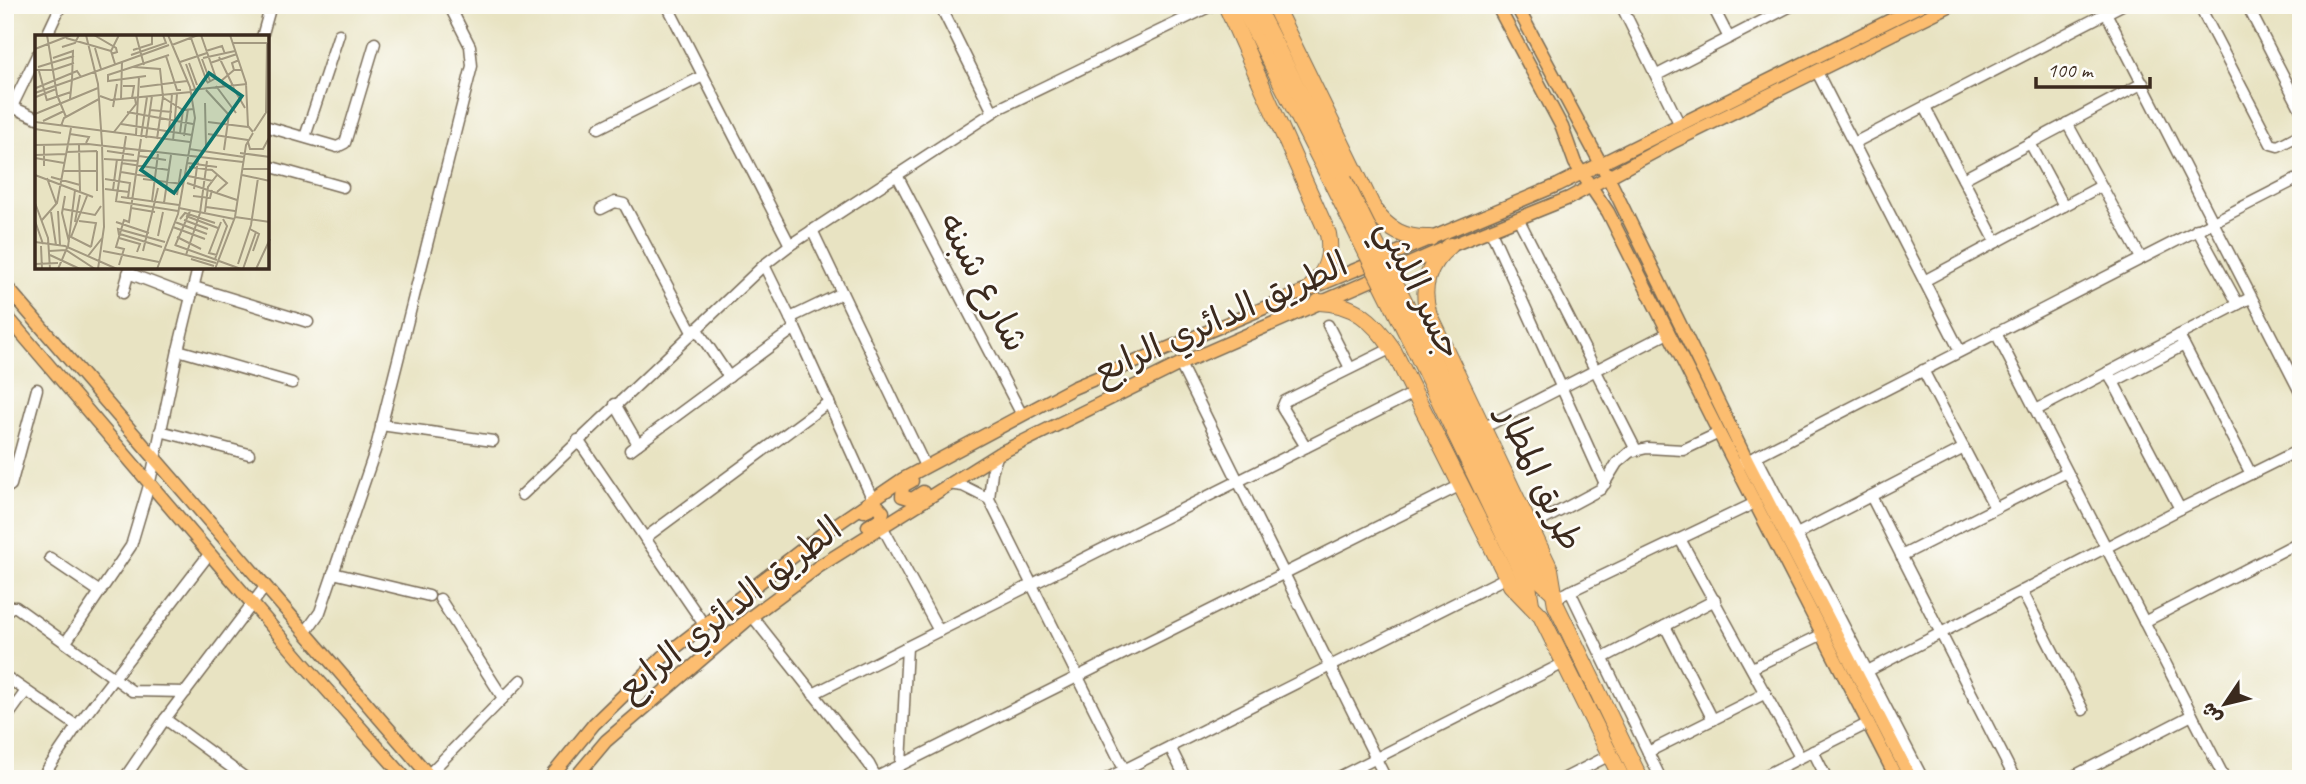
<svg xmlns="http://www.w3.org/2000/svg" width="2306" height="784" font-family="Caveat,'Playpen Sans Arabic',sans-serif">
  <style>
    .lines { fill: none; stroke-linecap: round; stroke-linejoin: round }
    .minor-casing { stroke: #786b57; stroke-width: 13 }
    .major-casing { stroke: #786b57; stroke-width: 15 }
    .highway-casing { stroke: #786b57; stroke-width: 18 }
    .minor { stroke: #fff; stroke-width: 10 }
    .major { stroke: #fcbd6f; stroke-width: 12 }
    .highway { stroke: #fcbd6f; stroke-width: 16 }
    .highway-bridge-casing { stroke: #786b57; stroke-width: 18; stroke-linecap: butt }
    .highway-bridge { stroke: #fcbd6f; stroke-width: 16 }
    .labels { text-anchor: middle; stroke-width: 5; stroke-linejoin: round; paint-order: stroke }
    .street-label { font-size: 35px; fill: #3b2a1e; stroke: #fdfcf7 }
    .inset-road { fill: none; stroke: #a39980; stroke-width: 2 }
    .view { fill: #0f766e; fill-opacity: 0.15; stroke: #0f766e; stroke-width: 3.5 }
    .inset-edge { fill: none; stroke: #3b2a1e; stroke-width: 3.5 }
  </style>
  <rect width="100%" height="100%" fill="#fdfcf7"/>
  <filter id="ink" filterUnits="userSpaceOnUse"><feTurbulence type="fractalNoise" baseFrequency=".0143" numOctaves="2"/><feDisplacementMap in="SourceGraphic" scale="14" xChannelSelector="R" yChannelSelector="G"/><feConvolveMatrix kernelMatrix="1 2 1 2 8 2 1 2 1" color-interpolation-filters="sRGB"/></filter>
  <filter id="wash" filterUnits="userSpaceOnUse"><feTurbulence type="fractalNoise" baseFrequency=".00686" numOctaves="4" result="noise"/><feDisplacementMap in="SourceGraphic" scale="28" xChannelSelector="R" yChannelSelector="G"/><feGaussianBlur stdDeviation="1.57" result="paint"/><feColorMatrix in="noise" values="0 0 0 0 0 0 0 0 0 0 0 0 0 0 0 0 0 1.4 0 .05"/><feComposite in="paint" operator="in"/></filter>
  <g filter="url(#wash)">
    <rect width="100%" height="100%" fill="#e8e3c2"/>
  </g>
  <g filter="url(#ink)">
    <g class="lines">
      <g class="minor-casing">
        <g id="minor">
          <path d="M667,5L790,245"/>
          <path d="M940,5L993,112"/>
          <path d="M1621,5L1679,123"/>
          <path d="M1712,5L1729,38"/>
          <path d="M2102,5L2301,394"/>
          <path d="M2204,5L2203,13L2271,144L2278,146L2301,134"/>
          <path d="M2247,5L2301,110"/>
          <path d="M46,37L61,5"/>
          <path d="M262,37L271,5"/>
          <path d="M1817,72L1960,351"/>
          <path d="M1657,75L1793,5"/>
          <path d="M12,107L37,118"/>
          <path d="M1925,107L1996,242"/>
          <path d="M5,121L37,55"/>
          <path d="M2067,123L2141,258"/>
          <path d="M268,127L337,147L345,143L375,43"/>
          <path d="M599,128L703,76"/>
          <path d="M305,137L339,34"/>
          <path d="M1854,143L2122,5"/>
          <path d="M2030,143L2064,206"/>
          <path d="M268,166L343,187"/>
          <path d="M897,175L1022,415"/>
          <path d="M1963,179L2143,83"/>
          <path d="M601,209L615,202L624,204L692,332"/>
          <path d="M1518,218L1636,450"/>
          <path d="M1490,229L1605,484"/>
          <path d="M2197,229L2238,304"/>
          <path d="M812,230L925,466"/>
          <path d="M764,265L795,328L872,498"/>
          <path d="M128,273L191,297"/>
          <path d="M1924,281L2101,186"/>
          <path d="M194,287L308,322"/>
          <path d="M123,293L130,268"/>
          <path d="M790,318L842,293"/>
          <path d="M1328,325L1350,368"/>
          <path d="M696,328L729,377"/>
          <path d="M1996,333L2225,779"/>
          <path d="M2179,335L2251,474"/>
          <path d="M178,350L292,383"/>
          <path d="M1180,364L1386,779"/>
          <path d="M1923,370L1995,508"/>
          <path d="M2108,372L2180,509"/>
          <path d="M2113,382L2184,345"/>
          <path d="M615,404L638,444"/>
          <path d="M2036,410L2250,298"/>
          <path d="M381,425L493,441"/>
          <path d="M1483,428L1668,333"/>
          <path d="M160,431L249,454"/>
          <path d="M578,440L705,626"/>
          <path d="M1306,447L1282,408L1285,401L1392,348"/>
          <path d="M630,450L795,328"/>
          <path d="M998,454L992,472L989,499L1129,779"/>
          <path d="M1756,456L1923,779"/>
          <path d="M1739,465L2301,177"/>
          <path d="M947,484L963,486L989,499"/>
          <path d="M5,489L11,485L37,389"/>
          <path d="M522,495L764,265L790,245L998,109L1213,5"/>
          <path d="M1871,496L2015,779"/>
          <path d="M882,526L939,631"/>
          <path d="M1530,527L1601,489L1617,463L1630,452L1647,448L1683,450L1719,433"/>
          <path d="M1793,536L1964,448"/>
          <path d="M645,538L829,402"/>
          <path d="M1680,539L1800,757"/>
          <path d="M1901,556L2067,472"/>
          <path d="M50,558L100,592"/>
          <path d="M333,573L429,596"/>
          <path d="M1570,591L1661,779"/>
          <path d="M2022,591L2083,710"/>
          <path d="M440,599L503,698"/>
          <path d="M1554,599L1755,503"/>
          <path d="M5,613L11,607H16L132,691L186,692"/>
          <path d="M752,616L869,764L877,779"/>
          <path d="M2144,622L2301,541"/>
          <path d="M1665,626L1713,720"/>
          <path d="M305,633L320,612L375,451L472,66L470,46L449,5"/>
          <path d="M66,642L131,546L150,482L178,350L198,268"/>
          <path d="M1603,658L1715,600"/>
          <path d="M1752,668L1823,634"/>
          <path d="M5,676L77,726"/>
          <path d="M1858,676L2180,509L2301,449"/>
          <path d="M813,694L1414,393"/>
          <path d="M165,719L247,779"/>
          <path d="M5,720L26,691"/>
          <path d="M1170,747L1186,779"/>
          <path d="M1813,751L1827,779"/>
          <path d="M1648,752L1766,693"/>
          <path d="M901,764L907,647"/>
          <path d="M428,775L521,680"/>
          <path d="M877,777L1461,485"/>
          <path d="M41,779L77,726L210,553"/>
          <path d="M124,779L165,719L265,587"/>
          <path d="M1106,779L1507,577"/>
          <path d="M1335,779L1564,663"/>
          <path d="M1563,779L1610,755"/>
          <path d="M1758,779L1869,723"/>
          <path d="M2068,779L2192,715"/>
        </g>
      </g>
      <g class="major-casing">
        <g id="major">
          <path d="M1497,5L1562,127L1575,163L1608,212L1719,433L1897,779"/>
          <path d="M1516,5L1609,179L1747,461L1911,779"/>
          <path d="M5,285L432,779"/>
          <path d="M5,314L303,663L406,779"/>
          <path d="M912,481L903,486L902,496L912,499L923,492"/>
          <path d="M864,511L877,505L883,512L881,518L868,526"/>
          <path d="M549,779L594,724L663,657L821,535L903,479L1073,388L1558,185L1921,5"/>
          <path d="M574,779L606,741L752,616L818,567L998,454L1180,364L1450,246L1569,198L1675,141L1951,5"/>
        </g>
      </g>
      <g class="highway-casing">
        <g id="highway">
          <path d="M1226,5L1328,234C1332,255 1327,272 1311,287"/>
          <path d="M1242,5L1333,185"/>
          <path d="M1255,5L1344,180"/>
          <path d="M1274,5L1374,210C1388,230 1405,239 1430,238"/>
          <path d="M1450,246C1428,263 1420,288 1429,315L1550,569L1556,605L1640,779"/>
          <path d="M1319,302C1353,303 1373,320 1392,348L1511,585L1541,616L1622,779"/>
          <path d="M1429,351L1539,579L1553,592"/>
          <path d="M1418,356L1528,585L1531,604"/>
        </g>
      </g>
      <use href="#minor" class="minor"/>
      <use href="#major" class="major"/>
      <use href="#highway" class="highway"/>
      <g class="highway-bridge-casing">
        <g id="highway-bridge">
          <path d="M1344,180L1429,351"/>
          <path d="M1333,185L1418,356"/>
        </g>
      </g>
      <use href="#highway-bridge" class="highway-bridge"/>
    </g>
  </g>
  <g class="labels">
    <g class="street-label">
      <text transform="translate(984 282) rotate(62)" y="12">شارع شبنه</text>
      <text transform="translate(1420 289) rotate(64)" y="12">جسر الليثي</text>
      <text transform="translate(1220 317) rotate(-24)" y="12">الطريق الدائري الرابع</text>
      <text transform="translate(1541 478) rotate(65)" y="12">طريق المطار</text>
      <text transform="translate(729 608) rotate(-38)" y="12">الطريق الدائري الرابع</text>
    </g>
  </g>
  <g transform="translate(35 35)">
    <rect width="234" height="234" fill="#e8e3c2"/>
    <path class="inset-road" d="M12,0L22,60L31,82M51,0L63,49L67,109L69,192L63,234M59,0L81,13L82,17L76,19M101,0L109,30M166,0L181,43L172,48M195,0L211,48L213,91L218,97M31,3L76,16M156,3L172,47M198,8H232M137,10L163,0M27,12L40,8L44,0M60,13L66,34M0,14L36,0M98,15L117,9V0M171,16L187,11L190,19M96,20L131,8L128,0M131,21L142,55H146M184,22L198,51M168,23L200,16M167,24L175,46M204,25L197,28L199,35H206M145,27L172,18M154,28L162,50M175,28L202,19M80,29L76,16L84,0M151,29L160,54M3,32L39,21M99,32L125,34L128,62L122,104M0,35H18L39,28M4,36L12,66M111,41L73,46V40L134,20M88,51H99L97,63M181,51L201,78M189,51L186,46L199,35M105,52L152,46M198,52L210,73M1,53L42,36L46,42M156,55L212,49M171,55L194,80M0,58L37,45L38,16L18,23M65,61L76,65L156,57M1,62L21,54M127,62L148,75L159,74M35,64L37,45L134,10M86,64L87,27M12,65L36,57M170,68L171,112M78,72L82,49M115,75L137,77M92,77L158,89M231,78L232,8M0,79L63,53M8,86L29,76M0,87L155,107M173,87L213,92M86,89L157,100M26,91L29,83L64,64M0,94L26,98M134,96L137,59M219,96L232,76M79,97L101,69L100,63M145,98L148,75M35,99L54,102L51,108M173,99L213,105M101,100L104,42M149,101L153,74M106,102L112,62M111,103L117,61M138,106L142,59M213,107L215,114H228L235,101M0,110L53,109L208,127M44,110L45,156M154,114L209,122M189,115L194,79M62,116V156M72,116L99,120M31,117L62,116M205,118L235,122M0,120L31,119M104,121L131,125M0,123L29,128M69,124L103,126M86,128L134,135M153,128L182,132M9,131V110M154,132L177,135L192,148L182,157M207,134H235M28,136H62M86,137L116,142M0,140L58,162M207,140L235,146M153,141L178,146M16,142L45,150M12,143L21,168M70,144L95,148L93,163M108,144L148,149M152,148L202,165M70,154L94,157M159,154L163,124M78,155L82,124M142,160L146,134M30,161L27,178L34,207M52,161L36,202L56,212M158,161L175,163L177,155M86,162L144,170M80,166L143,176M81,166L91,101M117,166L123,119M0,168L13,203L15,234M129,168L136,120M171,172L200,176M96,173L120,177M144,173L199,184M28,174L60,180L66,171M23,176L25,210M16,177L21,210M170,177L173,152L182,140M151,181L183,193M200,182L235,187M145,184L150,178L180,188M7,185L22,168L36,93M149,185L173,194M0,186L8,209M44,186L61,188L56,212M40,187L45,160M81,187L114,198M140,187L172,199M138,192L170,204M215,194L224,199L218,216M85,199L127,212M84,200L83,194L130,207M123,201L128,177M142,202L166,214M84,203L105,209L102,217M0,207L30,211L82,234M140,210L182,225M6,211L7,234M140,211L155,176M33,212L40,155M129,214L181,228M14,216L31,215L60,234M68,216L124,227M108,216L123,153M15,220L45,234M151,220L165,178L172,126M182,220L174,218L186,187M53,221L68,202M156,224L179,231M180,224L192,191L188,184M184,226L206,234M0,229L23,228M203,229L216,190L223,143M84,230L89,214L81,212L89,185L94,187L106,104M23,234L32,213M122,234L143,179L160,83L155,52L133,0M180,234L200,182L211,110L218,98M208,234L221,197M221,234L235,204"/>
    <path class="view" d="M174,38L207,61L139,158L106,135Z"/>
    <rect width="234" height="234" class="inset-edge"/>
  </g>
  <rect width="2306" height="784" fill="none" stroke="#fdfcf7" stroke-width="28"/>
  <g transform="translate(2225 704) rotate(235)" stroke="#fdfcf7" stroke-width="5" paint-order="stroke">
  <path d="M0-5L12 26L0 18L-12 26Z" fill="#3b2a1e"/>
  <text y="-10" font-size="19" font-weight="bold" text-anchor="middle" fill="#3b2a1e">ش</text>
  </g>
  <path d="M2036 77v10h114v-10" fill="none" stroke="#3b2a1e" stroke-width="3.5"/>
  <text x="2047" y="77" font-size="21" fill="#3b2a1e" stroke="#fdfcf7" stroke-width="5" paint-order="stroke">100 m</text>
</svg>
